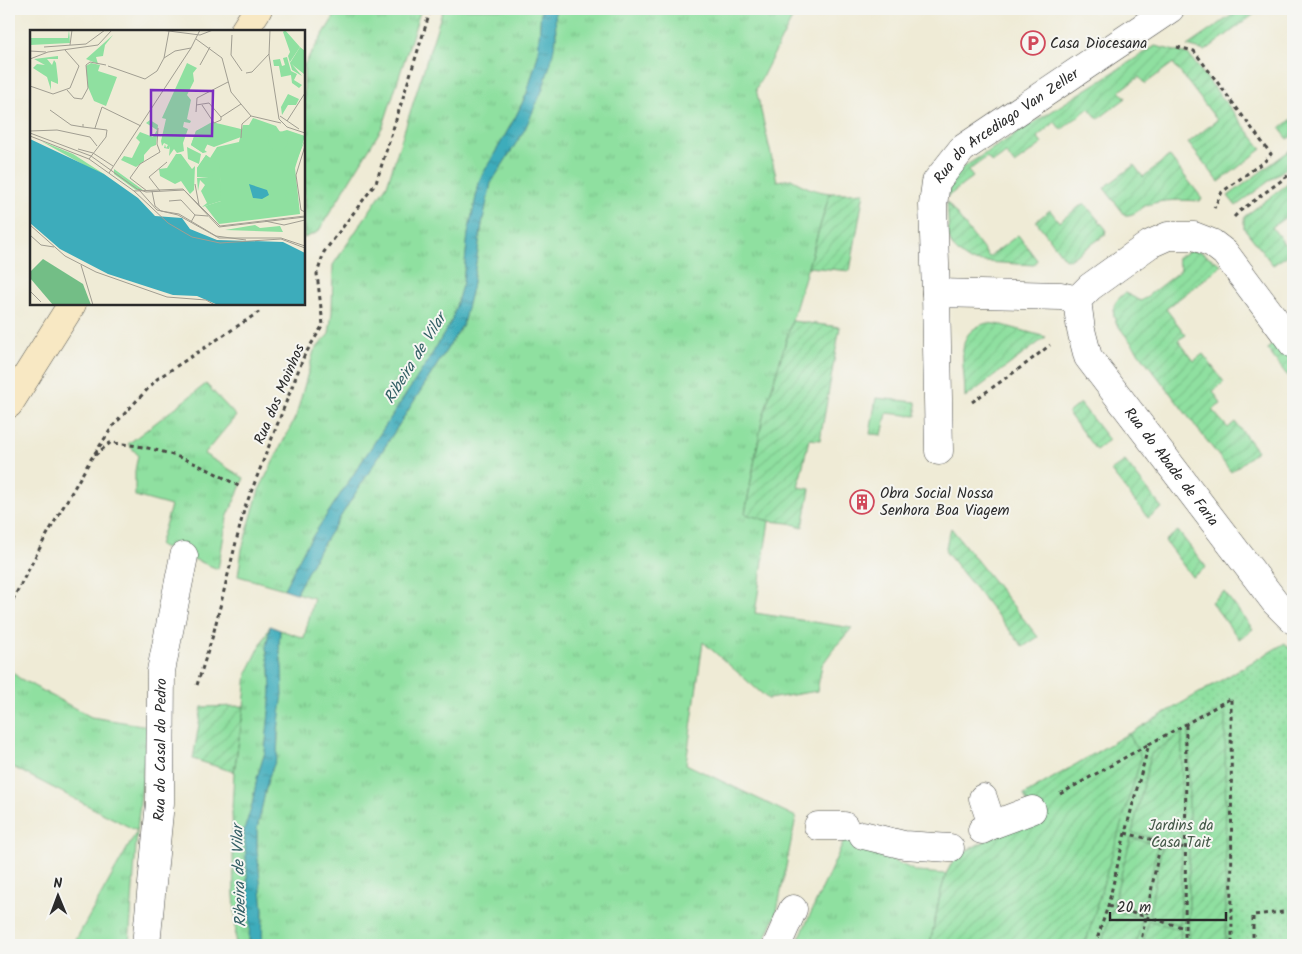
<svg xmlns="http://www.w3.org/2000/svg" width="1302" height="954" font-family="Kalam,sans-serif">
  <style>
    .grass { fill: url(#grass-tufts); stroke: #5d8666 }
    .park { fill: url(#park-dots); stroke: #5d8666 }
    .garden { fill: url(#garden-furrows); stroke: #5d8666 }
    .water { fill: url(#water-ripples); stroke: #346c73 }
    .lines { fill: none; stroke-linecap: round; stroke-linejoin: round }
    .street-casing { stroke: #484845; stroke-width: 29 }
    .secondary-casing { stroke: #484845; stroke-width: 29 }
    .path { stroke: #484845; stroke-width: 3; stroke-dasharray: 4 4; stroke-linecap: butt }
    .street { stroke: #fff; stroke-width: 28 }
    .secondary { stroke: #f8e8c3; stroke-width: 28 }
    .labels { text-anchor: middle; stroke-width: 4; stroke-linejoin: round; paint-order: stroke }
    .poi-label { font-size: 15px; fill: #2b2b2b; stroke: #f6f6f2; text-anchor: start }
    .street-label { font-size: 15px; fill: #2b2b2b; stroke: #f6f6f2 }
    .park-label { font-size: 15px; fill: #445848; stroke: #f6f6f2 }
    .water-label { font-size: 16px; font-style: italic; fill: #325f65; stroke: #f6f6f2 }
    .inset-road { fill: none; stroke: #a19e92; stroke-width: 1 }
    .view { fill: #7b2cbf; fill-opacity: 0.15; stroke: #7b2cbf; stroke-width: 2.5 }
    .inset-edge { fill: none; stroke: #2b2b2b; stroke-width: 2.5 }
  </style>
  <defs>
    <pattern id="grass-tufts" width="24" height="20" patternUnits="userSpaceOnUse" patternTransform="scale(1.25)"><rect width="24" height="20" fill="#8fe0a0"/><path d="M3 7l-1-3M5 7V3M7 7l1-3M15 17l-1-3M17 17v-4M19 17l1-3" fill="none" stroke="#7cc08a"/></pattern>
    <pattern id="park-dots" width="8" height="8" patternUnits="userSpaceOnUse" patternTransform="scale(1.25)"><rect width="8" height="8" fill="#8fe0a0"/><path d="M2 2h.1M6 6h.1" fill="none" stroke="#7cc08a" stroke-width="1.8" stroke-linecap="round"/></pattern>
    <pattern id="garden-furrows" width="10" height="10" patternUnits="userSpaceOnUse" patternTransform="scale(1.25)"><rect width="10" height="10" fill="#8fe0a0"/><path d="M-1 1l2-2M0 10L10 0M9 11l2-2" fill="none" stroke="#7cc08a"/></pattern>
    <pattern id="water-ripples" width="26" height="14" patternUnits="userSpaceOnUse" patternTransform="scale(1.25)"><rect width="26" height="14" fill="#3dacbb"/><path d="M2 4q2-2 4 0t4 0M15 11q2-2 4 0t4 0" fill="none" stroke="#338c98"/></pattern>
  </defs>
  <rect width="100%" height="100%" fill="#f6f6f2"/>
  <filter id="ink" filterUnits="userSpaceOnUse"><feTurbulence type="fractalNoise" baseFrequency=".02" numOctaves="2"/><feDisplacementMap in="SourceGraphic" scale="10" xChannelSelector="R" yChannelSelector="G"/><feConvolveMatrix kernelMatrix="1 2 1 2 8 2 1 2 1" color-interpolation-filters="sRGB"/></filter>
  <filter id="wash" filterUnits="userSpaceOnUse"><feTurbulence type="fractalNoise" baseFrequency=".0096" numOctaves="4" result="noise"/><feDisplacementMap in="SourceGraphic" scale="20" xChannelSelector="R" yChannelSelector="G"/><feGaussianBlur stdDeviation="1.12" result="paint"/><feColorMatrix in="noise" values="0 0 0 0 0 0 0 0 0 0 0 0 0 0 0 0 0 1.4 0 .05"/><feComposite in="paint" operator="in"/></filter>
  <g filter="url(#wash)">
    <rect width="100%" height="100%" fill="#efebd6"/>
    <g class="grass">
      <path d="M339,9H421L383,126L318,232L304,238V65Z"/>
      <path d="M443,9H541L538,55L527,93L516,116L480,179L468,234L463,282L452,320L428,361L305,548L284,589L238,576L242,549L259,490L296,416L314,351L329,334L332,312L333,265L387,185Z"/>
      <path d="M555,9H797L756,89L777,181L791,179C805,187 814,191 830,193L762,421L745,513L769,521L755,613L852,628L835,647L822,665L817,691L768,699L703,642L686,764L796,817L777,911L763,945H262L263,910L257,850V829L268,779L277,757L282,667L279,645L280,630L304,638L314,598L296,593L318,552L463,324L472,288L482,224L491,183L525,129L556,38Z"/>
      <path d="M206,384L236,416L204,454L244,478L227,518L218,569L159,545L171,506L135,496V471L138,455L128,444Z"/>
      <path d="M876,398L916,402V416L887,413L882,435L870,434Z"/>
      <path d="M270,626L266,648L270,669L271,692L265,752L257,778L252,805L244,831L250,912L249,945H235L236,924L234,895L232,810L234,772L244,706L247,673Z"/>
      <path d="M9,669L19,678L91,717L148,726L137,831L129,945H73L137,831L9,765Z"/>
      <path d="M846,837L917,872L946,874L940,895L930,945H796Z"/>
    </g>
    <path class="park" d="M1285,643L1293,652V945H930L940,895L946,874L956,856L1034,816L1024,795Z"/>
    <g class="garden">
      <path d="M1241,9H1261L1205,51L1187,46Z"/>
      <path d="M1155,46L1188,54L1262,149L1219,182L1188,143L1217,120L1173,63L1145,84L1139,77L1120,91L1126,98L1098,119L1089,108L1061,130L1055,122L1037,137L1042,144L1014,164L1006,153L992,163L987,157L968,171L973,177L947,197L952,181L962,168Z"/>
      <path d="M1293,118V136L1288,139L1280,129Z"/>
      <path d="M1293,148V163L1236,206L1228,196Z"/>
      <path d="M1169,156L1202,198L1200,201C1182,200 1164,199 1147,205C1139,209 1134,216 1125,215L1104,188L1134,165L1143,177Z"/>
      <path d="M1293,180V212L1272,227L1291,253L1273,265L1244,228V217Z"/>
      <path d="M864,192L850,271L808,267L830,193H849Z"/>
      <path d="M947,202L989,257L1018,235L1037,260L1034,265L970,261L961,255L952,246L949,237Z"/>
      <path d="M1084,203L1106,229L1105,235L1069,260L1064,258L1036,221L1050,210L1059,222Z"/>
      <path d="M1190,251L1201,252L1222,265L1166,309L1186,335L1178,340L1194,361L1203,354L1224,382L1213,391L1221,404L1212,410L1228,428L1235,422L1257,451L1231,472L1116,323C1111,307 1113,303 1125,293L1141,301L1181,270L1177,258Z"/>
      <path d="M792,321L840,327L820,440L809,439L798,487L810,489L803,527L789,523L769,521L745,514L762,421Z"/>
      <path d="M987,323L1002,325L1046,337L965,398C965,387 964,377 963,366C962,344 963,330 987,323Z"/>
      <path d="M1278,340L1293,359V383L1267,349Z"/>
      <path d="M1080,403L1109,440L1096,450L1068,413Z"/>
      <path d="M1125,461L1162,508L1148,518L1111,471Z"/>
      <path d="M951,528L1038,637L1023,647L945,551Z"/>
      <path d="M1178,531L1206,567L1192,577L1165,541Z"/>
      <path d="M1224,592L1253,629L1239,639L1211,602Z"/>
      <path d="M244,706L234,772L193,759L202,707Z"/>
      <path d="M1225,707L1226,945H1189V729Z"/>
      <path d="M1129,733L1141,758L1085,945H930L940,895L946,874L956,856L1034,816L1024,795Z"/>
      <path d="M1182,733L1181,844L1132,833L1151,754Z"/>
      <path d="M1131,838L1158,844L1143,913L1113,904Z"/>
      <path d="M1162,845L1182,849L1180,925L1149,915Z"/>
      <path d="M1112,909L1142,919L1136,945H1101Z"/>
      <path d="M1148,920L1181,930L1180,945H1143Z"/>
    </g>
    <g class="water">
      <path d="M541,9H555L556,38L551,62L542,91L525,129L491,183L482,224L472,288L463,324L318,552L296,593L284,589L305,548L428,361L452,320L463,282L468,234L480,179L516,116L527,93L538,55Z"/>
      <path d="M270,626L280,630L279,645L282,667L283,694L278,730L277,757L268,779L257,829V850L263,910L262,945H249L250,912L244,831L252,805L257,778L265,752L271,692L270,669L266,648Z"/>
    </g>
  </g>
  <g filter="url(#ink)">
    <g class="lines">
      <g class="street-casing">
        <g id="street">
          <path d="M936,293L1061,296L1077,300"/>
          <path id="s1" d="M1077,300L1081,330L1088,357L1275,602L1293,620"/>
          <path d="M1077,300L1090,287L1150,244L1168,236H1194L1212,243L1225,253L1293,344"/>
          <path id="s2" d="M939,451L936,293L933,205L936,182L962,149L1170,9"/>
          <path d="M992,825L1032,810"/>
          <path d="M818,826H844"/>
          <path d="M982,830L992,825L983,798"/>
          <path d="M863,835L904,845L950,848"/>
          <path id="s3" d="M146,945L160,803L161,671L184,556"/>
          <path d="M777,945L793,909"/>
        </g>
      </g>
      <g class="secondary-casing">
        <g id="secondary">
          <path d="M244,31L258,9"/>
          <path d="M9,404L72,304"/>
        </g>
      </g>
      <g class="path">
        <path d="M1177,47L1194,51L1271,154L1266,160L1222,192L1214,208"/>
        <path d="M1234,217L1240,211L1293,172"/>
        <path d="M972,402L1027,363L1050,345"/>
        <path d="M95,455L110,443C157,445 200,463 240,487"/>
        <path d="M9,607L44,540L91,459L113,426L157,379L259,312"/>
        <path d="M197,685L213,635L244,510L304,356L323,325L317,274L324,252L376,183L431,9"/>
        <path d="M1060,794L1149,744"/>
        <path d="M1125,833L1185,848"/>
        <path d="M1108,906L1185,928"/>
        <path d="M1095,945L1108,906L1125,833L1149,744L1186,724L1231,698L1232,945"/>
        <path d="M1140,945L1146,917L1161,841"/>
        <path d="M1185,945L1186,724"/>
        <path d="M1253,945V915L1293,911"/>
      </g>
      <use href="#street" class="street"/>
      <use href="#secondary" class="secondary"/>
    </g>
  </g>
  <defs>
    <g id="parking-ring" transform="scale(1.25)"><circle r="9.5" fill="#f6f6f2" stroke="#d1495b" stroke-width="1.5"/><path d="M-3.5-5.5H1a3.5 3.5 0 0 1 0 7H-1V5.5H-3.5ZM-1-3.4V-.6H.8a1.4 1.4 0 0 0 0-2.8Z" fill="#d1495b"/></g>
    <g id="building-ring" transform="scale(1.25)"><circle r="9.5" fill="#f6f6f2" stroke="#d1495b" stroke-width="1.5"/><path d="M-4-6H4V6H1V3H-1V6H-4ZM-2.5-4.3h1.7v1.8h-1.7ZM.8-4.3h1.7v1.8H.8ZM-2.5-1h1.7V.8h-1.7ZM.8-1h1.7V.8H.8Z" fill="#d1495b"/></g>
  </defs>
  <g fill-rule="evenodd">
    <use href="#parking-ring" x="1033" y="43"/>
    <use href="#building-ring" x="862" y="502"/>
  </g>
  <g class="labels">
    <g class="poi-label">
      <text x="1050" y="48">Casa Diocesana</text>
      <text x="880" y="498">Obra Social Nossa<tspan x="880" dy="17">Senhora Boa Viagem</tspan></text>
    </g>
    <g class="street-label">
      <text dy="5" stroke="none"><textPath href="#s2" startOffset="360">Rua do Arcediago Van Zeller</textPath></text>
      <text transform="translate(279 394) rotate(-67)" y="5">Rua dos Moinhos</text>
      <text dy="5" stroke="none"><textPath href="#s1" startOffset="196">Rua do Abade de Faria</textPath></text>
      <text dy="5" stroke="none"><textPath href="#s3" startOffset="196">Rua do Casal do Pedro</textPath></text>
    </g>
    <g class="park-label">
      <text x="1181" y="830">Jardins da<tspan x="1181" dy="17">Casa Tait</tspan></text>
    </g>
    <g class="water-label">
      <text transform="translate(414 358) rotate(-58)" y="6">Ribeira de Vilar</text>
      <text transform="translate(238 876) rotate(-92)" y="6">Ribeira de Vilar</text>
    </g>
  </g>
  <g transform="translate(30 30)">
    <rect width="275" height="275" fill="#efebd6"/>
    <path d="M255,0L270,17L260,32L272,46L262,40L258,26L260,22L253,2ZM61,33L70,35L68,41L87,47L76,76L64,71L58,57L56,36ZM157,33L167,38L163,43L164,51L157,65L161,70L157,89L161,91L160,93L154,92L153,97L158,99L153,113L154,121L147,123L144,119L139,126L140,116L139,119L134,118L135,114L136,118L138,115L134,113L132,116L131,111L136,89L132,88ZM120,90L128,95L126,115L121,117L114,125V131L106,137L91,130L94,126L102,128L110,112L106,108L110,102L123,107L127,100L116,93ZM157,117L171,124L169,134L158,129ZM146,124H151L162,139L165,136L164,160L160,164L151,151L145,154L130,146L129,139L137,138ZM190,146L194,170L172,177L177,173L171,161L175,155L170,150L168,161L167,148ZM225,195L230,198L250,196L253,202L195,200Z" fill="#8fe0a0"/>
    <path d="M13,229L53,254L61,275H23L0,248V242Z" fill="#73be86"/>
    <path d="M11,111L43,124L74,144L68,143Z" fill="#8fe0a0"/>
    <path d="M270,17L275,21L274,44L260,33Z" fill="#8fe0a0"/>
    <path d="M223,88L246,96L250,102L257,100L275,106L265,138L270,184L189,194L175,176L191,171L190,147H167V138L176,125L180,128L187,117L209,112L213,95H219ZM182,92L211,99V107L184,117L176,114L173,119L177,122L173,123L161,115L166,101Z" fill="#8fe0a0"/>
    <path d="M39,0L40,13L0,15V8H38ZM83,5L75,15L73,26L66,27L68,34L56,29ZM28,26V29H17L22,35L24,30L26,33L28,50V54L21,51V60L17,47L3,38L7,34L15,35L4,29ZM257,27L261,41L267,44L264,50L272,55L269,58L262,53L261,45L251,47L249,36H244L243,30L250,29L252,36L255,35L253,28ZM258,64L269,69L266,75H258L252,85L251,77ZM179,95V111L173,123L161,115L166,101ZM238 111a10 10 0 1 1 20 0a10 10 0 1 1-20 0ZM275,110L265,135L266,159L261,164L262,173H249L251,167V170L259,172L255,165L266,159L265,134H261ZM176,125L190,135L189,141L181,140L183,147H167V138ZM84,139L113,160H106L84,144Z" fill="#8fe0a0"/>
    <path d="M0,109L74,144L108,168L125,186L152,188L160,199L187,210L253,212L275,223V275H188L167,266L143,265L78,244L30,219L0,193ZM219,154L237,160L239,165L232,169L223,168Z" fill="#3dacbb"/>
    <path class="inset-road" d="M131,0L170,5L183,0M240,0L239,25L249,89L257,97L275,103M202,5L201,25L212,41M166,9L192,28L201,62L221,86M40,15L42,0M14,17L56,14L75,0M0,21L16,22M18,22L68,15L82,0M134,28L139,1M0,29L18,22M170,35L180,17M78,36L115,49L127,41L134,28L145,21L161,18M216,43L222,42L239,24M0,56L23,64L40,58L49,36L35,20M37,60L44,68L52,69M52,69L58,58L56,35L60,32L76,35M166,75L179,73L191,87M172,75L184,93L191,90V87M20,80L41,95L53,97M166,82L167,68L198,52M221,86L251,93M250,86L269,99M191,87L211,74M257,91L275,63M53,94V97L77,100L76,107L59,129M65,98L72,77L111,96M0,101L27,100L60,107L67,116M0,103L61,126L110,161L127,180L148,185L189,208H251L275,216M0,106L59,129L104,161L138,193L162,207L190,213L251,209L275,218M211,108L212,94L221,86M275,116L266,145L271,180L275,182M48,119L63,123L83,136M79,143L161,18L170,0M165,154L169,175M108,159L116,162L154,160L189,197L275,187M104,161L153,159L190,196L275,186M117,161L100,148L110,134L130,122L127,114L128,98M122,161L125,176L131,181L149,184L186,206L216,210M130,161L119,147L137,132M139,171L151,170L165,185M235,191L254,195L275,190M161,192L165,185L178,186M0,195L35,226L66,242L137,267L176,270L185,275M0,205L11,215L24,217M51,235L63,275M0,261L11,272"/>
    <path class="view" d="M121,60L183,61L182,106L121,105Z"/>
    <rect width="275" height="275" class="inset-edge"/>
  </g>
  <rect width="1302" height="954" fill="none" stroke="#f6f6f2" stroke-width="30"/>
  <g transform="translate(58 896) rotate(359)" stroke="#f6f6f2" stroke-width="4" paint-order="stroke">
  <path d="M0-4L9 19L0 12L-9 19Z" fill="#2b2b2b"/>
  <text y="-8" font-size="14" font-weight="bold" text-anchor="middle" fill="#2b2b2b">N</text>
  </g>
  <path d="M1110 912v8h116v-8" fill="none" stroke="#2b2b2b" stroke-width="2.5"/>
  <text x="1117" y="912" font-size="15" fill="#2b2b2b" stroke="#f6f6f2" stroke-width="4" paint-order="stroke">20 m</text>
</svg>
